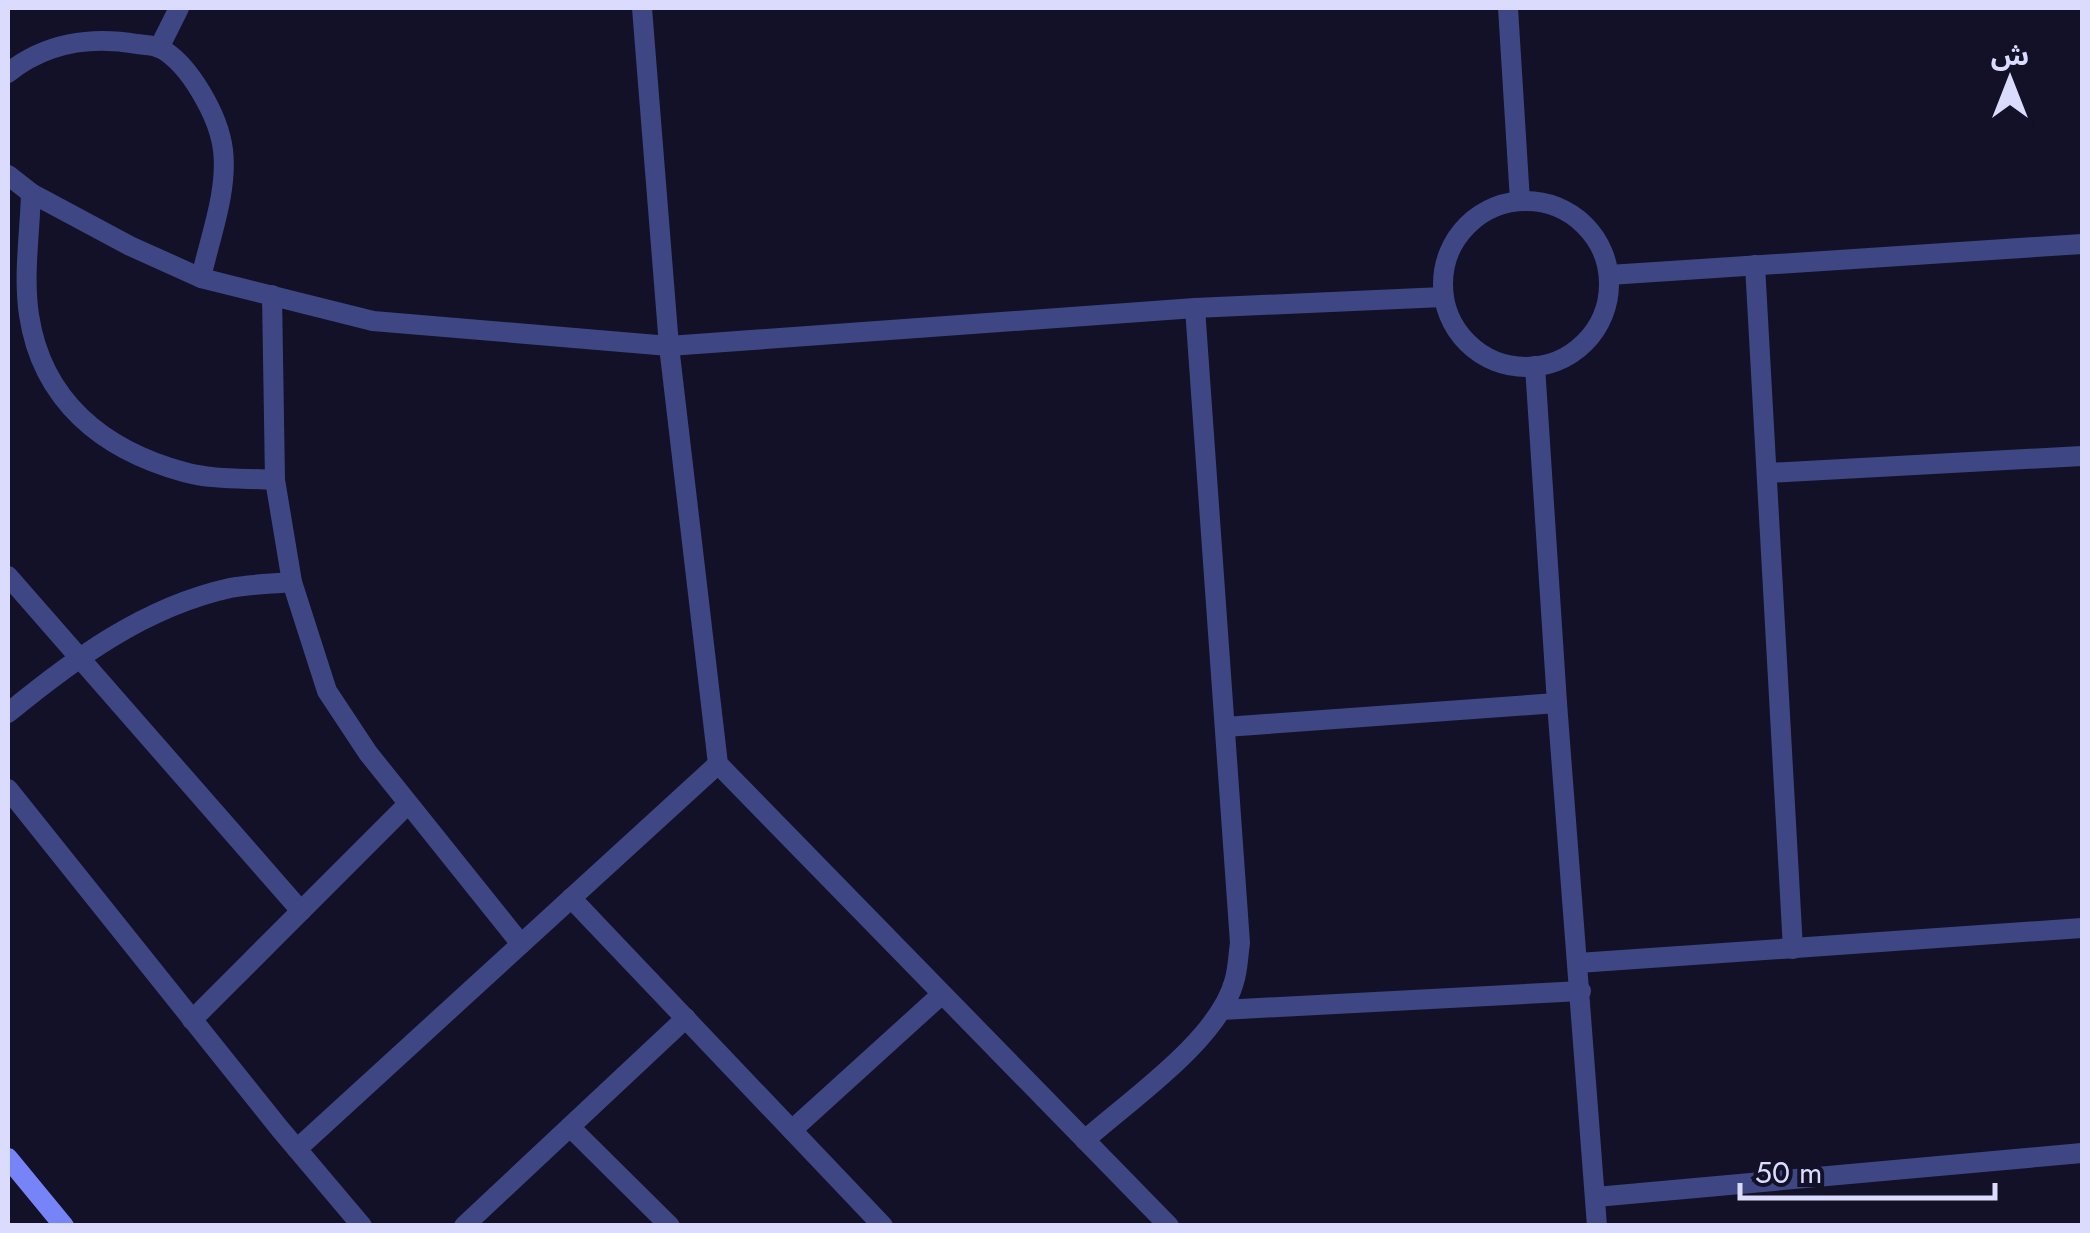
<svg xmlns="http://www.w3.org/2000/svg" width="2090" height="1233" font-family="Jost,'Noto Sans Arabic',sans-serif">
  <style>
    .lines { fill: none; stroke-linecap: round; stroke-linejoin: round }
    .street { stroke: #3f4684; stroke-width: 20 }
    .secondary { stroke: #7684f8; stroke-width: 20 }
  </style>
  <rect width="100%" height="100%" fill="#121128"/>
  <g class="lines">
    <g class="street">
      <path d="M642,8L669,346L718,764L1169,1226"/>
      <path d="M1508,8L1520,201"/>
      <path d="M159,48L179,8"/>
      <path d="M8,73C45,43 91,36 137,44C144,45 154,45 160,48C190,64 219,117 223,150C228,191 210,237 201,278"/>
      <path d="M8,175L31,193L130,246L201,278L373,321L669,346L1195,308L1443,297"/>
      <path d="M31,193C30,232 23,276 29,315C42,401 103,450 184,472C212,480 246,478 275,480"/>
      <circle cx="1526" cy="284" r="83"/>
      <path d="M1755,265L1793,949"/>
      <path d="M1609,275L2082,244"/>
      <path d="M272,295L275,480L292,582L327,691L368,753L521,944"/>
      <path d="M1535,366L1557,703L1597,1226"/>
      <path d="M1767,473L2082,456"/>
      <path d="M8,576L301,911"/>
      <path d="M8,713C74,659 144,607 230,588C250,584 271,584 292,582"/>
      <path d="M1225,727L1557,703"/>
      <path d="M8,789L280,1129L362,1226"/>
      <path d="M571,898L883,1226"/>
      <path d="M1578,963L2082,928"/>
      <path d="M1222,1010L1581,991"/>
      <path d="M192,1020L408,804"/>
      <path d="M570,1127L670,1226"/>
      <path d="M792,1130L942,994"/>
      <path d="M1085,1140C1130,1100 1218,1040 1234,982C1238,970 1238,956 1240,943L1195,308"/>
      <path d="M297,1149L718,764"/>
      <path d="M1596,1197L2082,1153"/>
      <path d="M464,1226L686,1018"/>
    </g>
    <path class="secondary" d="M8,1158L64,1226"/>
  </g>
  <rect width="2090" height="1233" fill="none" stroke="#dadbfd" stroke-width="20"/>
  <g transform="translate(2010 80)" stroke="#121128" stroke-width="8" paint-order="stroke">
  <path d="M0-8L18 38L0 25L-18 38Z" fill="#dadbfd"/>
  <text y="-15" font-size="28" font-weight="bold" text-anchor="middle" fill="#dadbfd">ش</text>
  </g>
  <path d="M1740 1183v15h255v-15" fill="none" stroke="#dadbfd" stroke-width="5"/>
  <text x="1755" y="1183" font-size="30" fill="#dadbfd" stroke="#121128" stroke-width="8" paint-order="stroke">50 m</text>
</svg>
